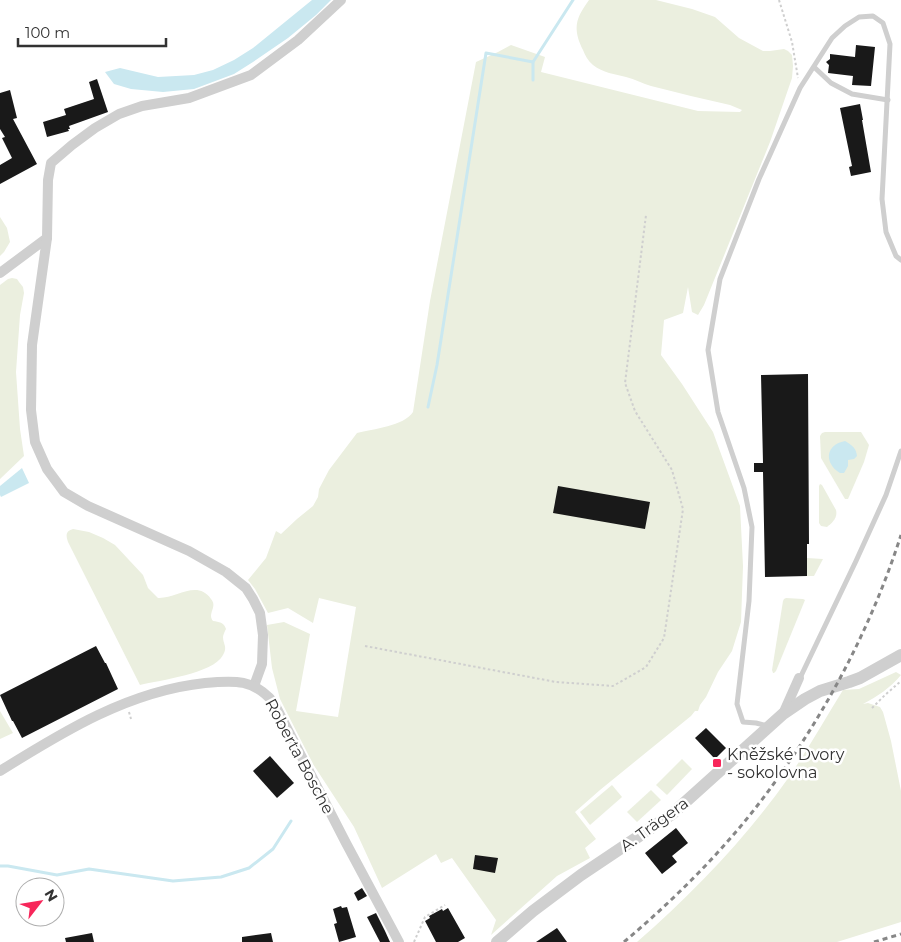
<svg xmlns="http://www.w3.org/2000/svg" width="901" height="942" font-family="Montserrat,sans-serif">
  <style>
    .green { fill: #ebefdf }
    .water { fill: #cae8f0 }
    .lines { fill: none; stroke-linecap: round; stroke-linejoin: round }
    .stream { stroke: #cae8f0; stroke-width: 3 }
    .building { fill: #191919 }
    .path { stroke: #cfcfcf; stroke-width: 2; stroke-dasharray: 2.5 2.5; stroke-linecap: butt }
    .service { stroke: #cfcfcf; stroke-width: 5 }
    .minor { stroke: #cfcfcf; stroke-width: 10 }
    .tertiary { stroke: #cfcfcf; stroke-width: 12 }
    .rail { stroke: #878787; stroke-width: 3; stroke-dasharray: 5 4; stroke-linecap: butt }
    .poi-dot { fill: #f7265a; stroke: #fff; stroke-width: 2 }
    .labels { text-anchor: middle; stroke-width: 5; stroke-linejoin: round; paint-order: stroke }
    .poi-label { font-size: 16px; fill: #323232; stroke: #fff; text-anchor: start }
    .street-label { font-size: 16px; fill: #323232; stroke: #fff }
  </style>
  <rect width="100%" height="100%" fill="#fff"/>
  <g class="green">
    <path d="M589,0H656L692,9L715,17L739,38L763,51H770L784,49L788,51L792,55L793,66L792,78L770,142L704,305L698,315L692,312L688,287L683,313L664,320L661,355L682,384L713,432L740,506L743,566L741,622L732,651L718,672L706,697L700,705L698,711H695L691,716L600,790L575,812L596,839L585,848L590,858L557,876L491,935L496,920L452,858L441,863L436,854L382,888L354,827L313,764L280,699L272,668L267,625L284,622L310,634L296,711L338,717L356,607L319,598L313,623L288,608L268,613L255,589L248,580L266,558L276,531L281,534L297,519L313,506L318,497L319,489L329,470L357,433C373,429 404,426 413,412L430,301L476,62L498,52L511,45L545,57L541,72L698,111L740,112L742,110L730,105C704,99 678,93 651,86C643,84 635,79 626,77C615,74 603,73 593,65C588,61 585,55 583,50C572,28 576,18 589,0Z"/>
    <path d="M0,217L7,228L10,242L4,252L0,256Z"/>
    <path d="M12,278L17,279L19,282L23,287L24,293L20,315L16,372L20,429L24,456L0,479V285L8,279Z"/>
    <path d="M825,432H861L869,445L864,462L848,499H845L821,458L820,436L822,433Z"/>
    <path d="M820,484L822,485L836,510C838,518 832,523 827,527L821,526L819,523V486Z"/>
    <path d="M73,529L89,532L103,538L115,545L143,575L148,588L158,598C176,599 197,579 211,599C218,607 207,613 213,621C219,622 224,622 226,629C225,631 223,635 223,637C223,644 228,647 223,655C213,674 160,680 140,685L68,542C66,536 65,531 73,529Z"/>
    <path d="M807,558L823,559L814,576H807Z"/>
    <path d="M786,598L803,599L805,600L776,671L774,673H773L772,670L783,601L784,599Z"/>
    <path d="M896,672L901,675C890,688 878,696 863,704L868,703L880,707L883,712L891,741L901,791V922L837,942H637C693,893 746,838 789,777C808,749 825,719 843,690L859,689Z"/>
    <path d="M0,711L13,733L0,739Z"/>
    <path d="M682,759L692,769L667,795L656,785Z"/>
    <path d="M612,785L622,797L590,825L580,812Z"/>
    <path d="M651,790L661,800L637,822L627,812Z"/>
  </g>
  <g class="water">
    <path d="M312,0H331L316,15L288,38L253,62L234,74L194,89L163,92L131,89L114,84L105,72L120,68L158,77L194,75L213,70L234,60L253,48Z"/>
    <path d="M845,441C852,445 856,448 857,456L854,459L848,460V466L844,473H840C824,463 825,445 845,441Z"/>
    <path d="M22,468L29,483L1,497L0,495V486Z"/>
  </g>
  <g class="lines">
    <g class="stream">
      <path d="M533,62V80"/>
      <path d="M428,407L437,365L486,53L533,62L573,0"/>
      <path d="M0,866H8L57,875L89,869L173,881L221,877L249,868L273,849L291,821"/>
    </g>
  </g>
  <g class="building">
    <path d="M856,45L875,47L871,86L852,85L853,76L828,73L829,65L826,62L830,59V54L855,57Z"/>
    <path d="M97,79L108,112L69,126L70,129H68L69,131L47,137L43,122L66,115L64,109L94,99L89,82Z"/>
    <path d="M10,90L17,118L13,119L37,164L0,184V165L12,158L2,138L5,137L0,129V93Z"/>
    <path d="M860,104L863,120H862L871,172L851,176L849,167L852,166L840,108Z"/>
    <path d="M808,374L809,544H807V576L765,577L763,472H754V463H763L761,375Z"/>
    <path d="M558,486L650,502L645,529L553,513Z"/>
    <path d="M96,646L105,663H106L118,689L22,738L13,721H12L0,695Z"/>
    <path d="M706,728L726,748L715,759L695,738Z"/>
    <path d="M270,756L294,783L277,798L253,771Z"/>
    <path d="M676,828L688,843L672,856L677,862L662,874L645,853Z"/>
    <path d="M475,855L498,858L495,873L473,869Z"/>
    <path d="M362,888L367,896L358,901L354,893Z"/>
    <path d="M341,906L342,908L347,907L356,937L339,942L334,924L337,923L333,909Z"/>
    <path d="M448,908L465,938L458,942H436L425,921L430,918L429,916L442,909L443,911Z"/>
    <path d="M376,913L385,931L390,942H380L367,917Z"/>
    <path d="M557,928L567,942H536Z"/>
    <path d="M92,933L94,942H66L65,938Z"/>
    <path d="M271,933L273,942H242V937Z"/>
  </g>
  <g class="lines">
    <g class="path">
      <path d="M779,0L792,42L798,78"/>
      <path d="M365,646L556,682L613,686L646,667L664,638L683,509L672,470L635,411L625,383L646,215"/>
      <path d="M872,708L885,695L901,681"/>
      <path d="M129,712L131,719"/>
      <path d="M414,942L425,917L445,905"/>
    </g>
    <g class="service">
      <path d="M814,67L831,83L852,94L888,100"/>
      <path d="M800,678L856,561L886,495L901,451"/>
      <path d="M768,726L756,723L743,722L737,704L749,601L752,527L744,488L718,412L708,350L720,279L759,179L800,88L832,38L845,26L859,17L873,16L883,23L890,44L882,199L886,232L896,256L901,260"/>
    </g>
    <g class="minor">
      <path d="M0,273L47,238"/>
      <path d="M254,686L262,664L263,635L260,613L253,599L246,588L226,572L189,551L88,506L64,492L47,469L35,442L31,410L32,345L47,238L48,180L51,163L72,145L95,128L119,114L142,106L189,98L251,75L298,40L341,0"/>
      <path d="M783,714L799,678"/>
      <path d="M0,771C64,731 129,691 205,683C235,680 254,679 274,703L346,843L399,942"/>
    </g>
    <path class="tertiary" d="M497,942L533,911L581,875L672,814L783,714L805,699L820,691L849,682L860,678L901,655"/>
    <g class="rail">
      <path d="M624,942C683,892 738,836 782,772C833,700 874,619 901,535"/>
      <path d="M874,942L901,934"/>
    </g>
  </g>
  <rect class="poi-dot" x="712" y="758" width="10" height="10" rx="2.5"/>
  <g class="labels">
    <g class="poi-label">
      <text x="727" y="760">Kněžské Dvory<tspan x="727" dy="18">- sokolovna</tspan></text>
    </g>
    <g class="street-label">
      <text transform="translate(300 756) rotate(62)" y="6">Roberta Bosche</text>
      <text transform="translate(654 824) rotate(-36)" y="6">A. Trägera</text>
    </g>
  </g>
  <g transform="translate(40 902) rotate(59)"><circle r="24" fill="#ffffff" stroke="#adadad"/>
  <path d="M0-4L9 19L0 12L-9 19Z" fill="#f7265a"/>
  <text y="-8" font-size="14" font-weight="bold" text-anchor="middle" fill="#323232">N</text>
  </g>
  <path d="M18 38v8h148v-8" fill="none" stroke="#323232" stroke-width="2.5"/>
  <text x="25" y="38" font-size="15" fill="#323232" stroke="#ffffff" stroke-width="4" paint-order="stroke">100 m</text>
</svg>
